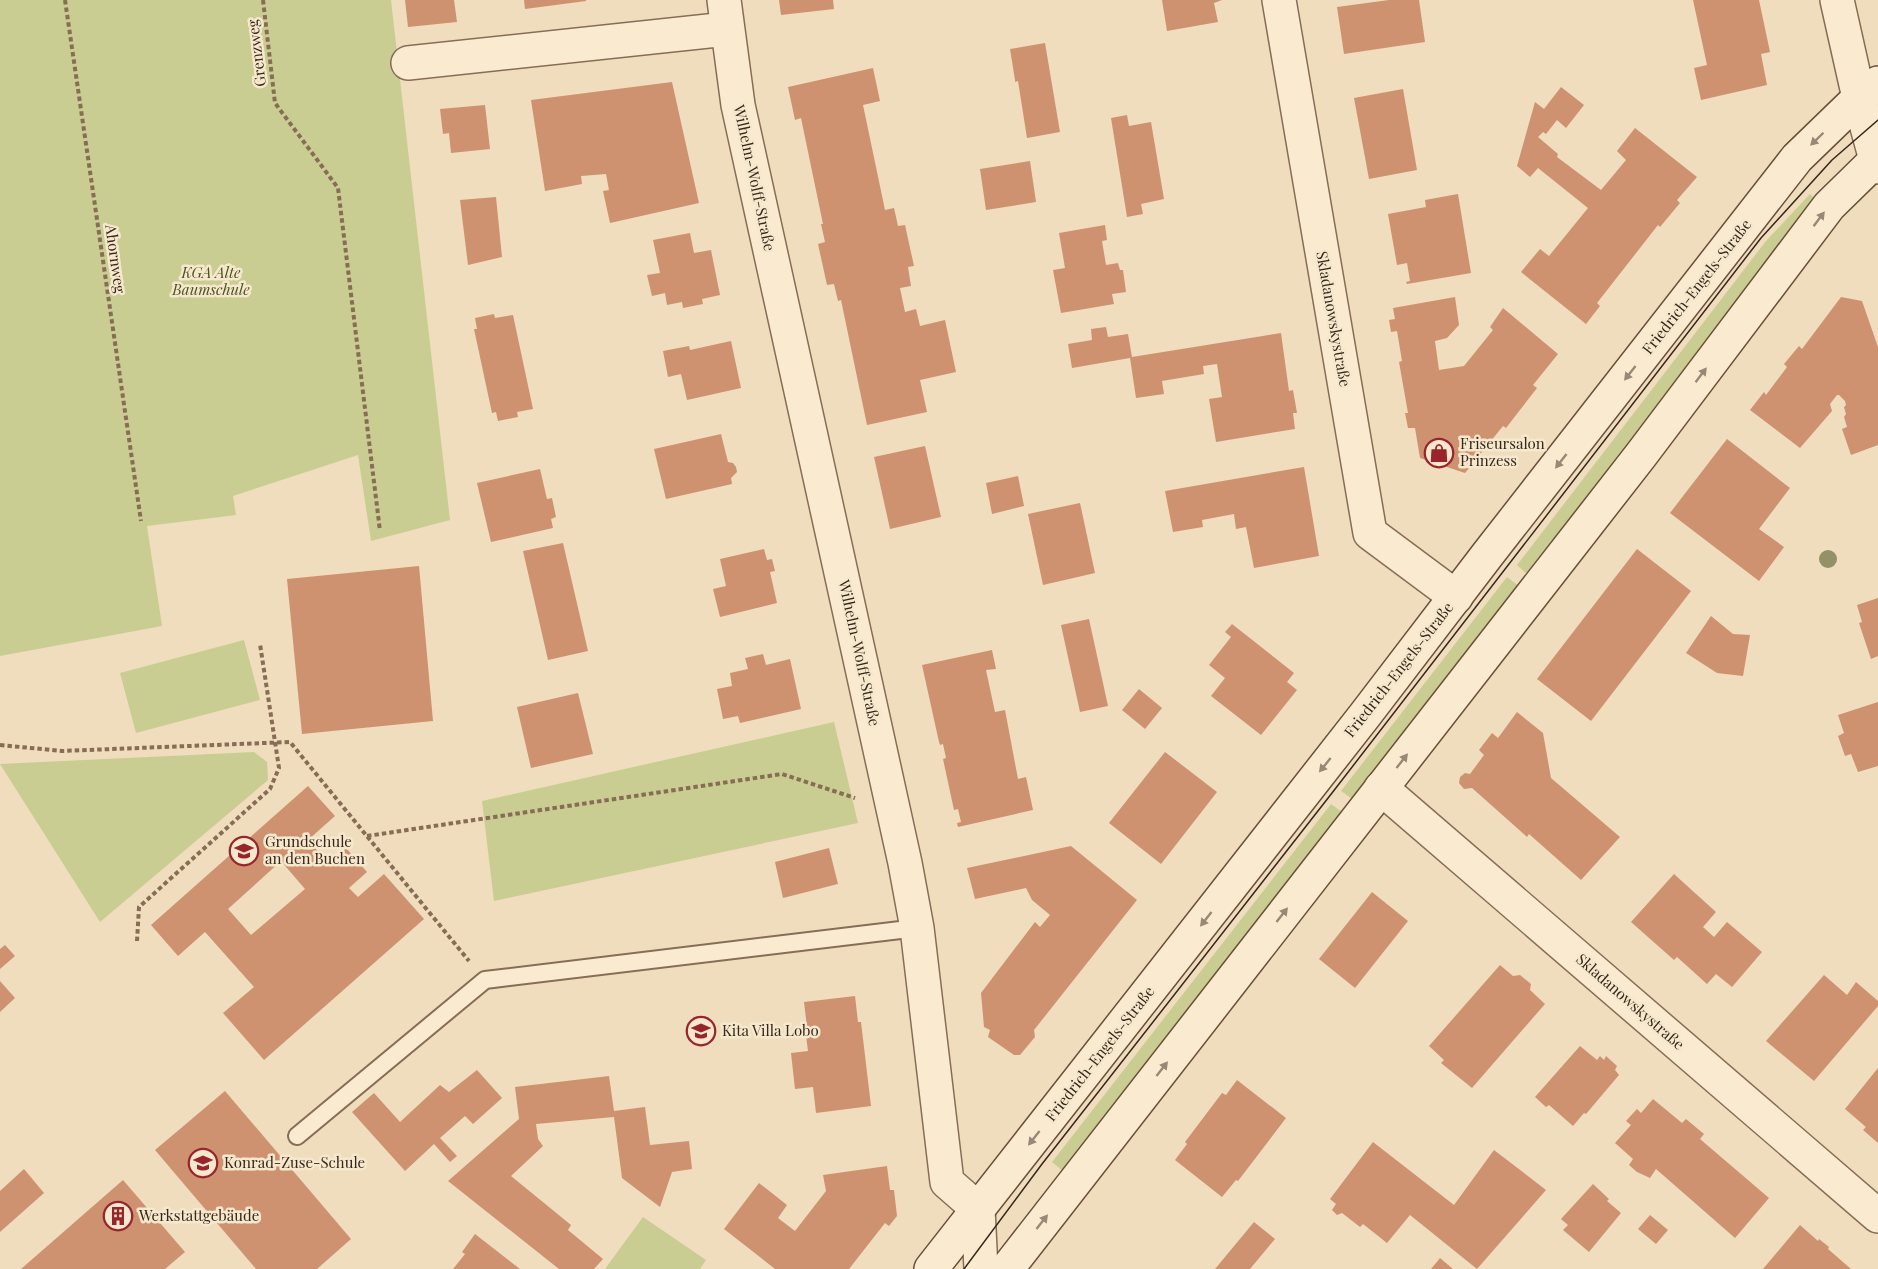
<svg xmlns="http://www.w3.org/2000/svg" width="1878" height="1269" font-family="'Playfair Display',serif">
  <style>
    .green { fill: #cacd91 }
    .building { fill: #ce9271; fill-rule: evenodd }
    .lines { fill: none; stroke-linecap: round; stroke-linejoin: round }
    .service-casing { stroke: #876d56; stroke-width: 20 }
    .minor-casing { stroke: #876d56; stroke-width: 36 }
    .secondary-casing { stroke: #694e39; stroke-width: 36 }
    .path { stroke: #876d56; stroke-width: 4; stroke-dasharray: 4.5 3; stroke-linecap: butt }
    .service { stroke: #faebd0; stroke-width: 16 }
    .minor { stroke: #faebd0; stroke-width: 33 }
    .secondary { stroke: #faebd0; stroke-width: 33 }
    .tram { stroke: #36261b; stroke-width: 1.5 }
    .tree { fill: #949167 }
    .oneway { fill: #988876 }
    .labels { text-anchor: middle; stroke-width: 5; stroke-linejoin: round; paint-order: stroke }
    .street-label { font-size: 15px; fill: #36261b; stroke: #f6e8cd }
    .park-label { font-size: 15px; font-style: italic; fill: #4a5321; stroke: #f6e8cd }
    .poi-label { font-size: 15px; fill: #36261b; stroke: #f6e8cd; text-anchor: start }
  </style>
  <rect width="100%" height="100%" fill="#efddbd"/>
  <g class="green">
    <path d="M0,0H391L450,520L371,541L358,455L233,496L236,515L147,526L162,626L0,656Z"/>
    <path d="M1810,194L1818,202L1528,575L1517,565L1766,241Z"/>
    <path d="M1507,577L1520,587L1354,800L1341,791Z"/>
    <path d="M244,640L260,700L136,733L120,673Z"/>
    <path d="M834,722L858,823L494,901L482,801Z"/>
    <path d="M254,752L267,762L268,780L100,922L0,764Z"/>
    <path d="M1331,804L1345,814L1064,1172L1052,1162Z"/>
    <path d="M643,1217L706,1260L700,1269H605Z"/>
  </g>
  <g class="building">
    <path d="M405,0H454L457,22L408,27Z"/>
    <path d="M524,0H586V1L525,9Z"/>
    <path d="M779,0H833L834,9L781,15Z"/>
    <path d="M1162,0H1222L1214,3L1218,22L1167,31Z"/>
    <path d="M1389,0H1419L1425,42L1344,54L1337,7Z"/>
    <path d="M1693,0H1759L1770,52L1761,54L1767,85L1701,100L1694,68L1707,65Z"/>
    <path d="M1045,43L1060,132L1027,138L1018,81L1015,82V80L1010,49Z"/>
    <path d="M873,68L880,101L863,105L885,210L894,208L898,226L905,225L914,266L908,267L911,286L900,288L905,312L916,309L920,326L945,320L956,372L920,380L927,412L867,425L841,300L838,301L834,284L827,285L818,244L825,242L821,224H823L801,118L795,120L788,87Z"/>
    <path d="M672,82L699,203L610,223L603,191L609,190L606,174L581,176L582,184L545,191L531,100Z"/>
    <path d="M1561,87L1584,105L1566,128L1557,120L1546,134L1543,132L1538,137L1558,154L1557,157L1601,190L1626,160L1617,151L1635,128L1697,177L1677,200L1680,203L1660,227L1658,225L1597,303L1600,306L1586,324L1521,272L1540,249L1549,256L1588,208L1538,168L1530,177L1517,166L1535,102L1544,109Z"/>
    <path d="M1403,89L1417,170L1369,179L1354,98Z"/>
    <path d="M485,105L490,149L451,153L449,133L443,134L440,109Z"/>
    <path d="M1127,115L1129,126L1151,122L1164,199L1141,204L1143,214L1127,217L1111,118Z"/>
    <path d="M1030,161L1036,202L986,210L980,169Z"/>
    <path d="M1458,194L1471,273L1407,284L1406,282L1410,281L1407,263L1397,265L1388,214L1426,207L1425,200Z"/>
    <path d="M496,197L502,257L468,265L460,200Z"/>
    <path d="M1105,225L1107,240L1102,241L1106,265L1118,263L1120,270H1123L1126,292L1112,294L1114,304L1061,313L1053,270L1065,268L1059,233Z"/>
    <path d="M690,233L694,253L711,250L720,295L702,299L703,304L683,308L682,302L667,305L665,293L652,296L647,275L660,273L653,240Z"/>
    <path d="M1455,297L1459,325L1447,338L1435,341L1439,370L1464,366L1493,330L1490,327L1503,308L1558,354L1533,385L1537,388L1506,428L1503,426L1465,473L1420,458L1415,428H1408L1405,413H1408L1399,362L1402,361L1397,331L1391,332L1389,320L1395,319L1393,308Z"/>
    <path d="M1841,297L1862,301L1878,347V445L1851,455L1842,429L1847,427L1844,417L1846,414L1844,407L1846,405L1845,401L1839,395H1837L1830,404L1832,411L1800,448L1750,410L1764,392L1766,395L1787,367L1784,364L1799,346L1802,349Z"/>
    <path d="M494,314L495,318L513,315L533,409L517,412L518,417L498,421L496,412L492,413L474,329H477L475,318Z"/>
    <path d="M1106,327L1108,337L1128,334L1132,357L1281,333L1289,391L1293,390L1297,413H1293L1295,429L1216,442L1209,399L1222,397L1217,364L1203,366L1204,374L1162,381L1164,394L1136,398L1130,358L1072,368L1068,344L1092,340L1091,329Z"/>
    <path d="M731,341L741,388L687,400L681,374L668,377L663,351L689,346L690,350Z"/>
    <path d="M721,434L728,462L733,463L736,467L737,472L731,478L732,484L666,499L654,449Z"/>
    <path d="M1727,439L1790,488L1759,529L1784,547L1759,581L1670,513Z"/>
    <path d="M925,446L941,517L890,529L874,457Z"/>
    <path d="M1304,467L1319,556L1254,568L1246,527L1236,529L1234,514L1202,520L1203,527L1173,532L1165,491Z"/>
    <path d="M540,469L547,499L552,498L556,517L551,519L553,528L491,542L477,483Z"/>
    <path d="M1018,476L1024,506L992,514L986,483Z"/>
    <path d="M1080,503L1095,573L1043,585L1028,514Z"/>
    <path d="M563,543L588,651L548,660L523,551Z"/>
    <path d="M764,549L767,560L772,559L775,571L770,572L777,603L720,617L713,589L726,586L720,559Z"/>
    <path d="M1637,549L1691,591L1591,721L1537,679Z"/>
    <path d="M419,566L433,721L302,734L287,579Z"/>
    <path d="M1878,598V656L1871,659L1859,623L1862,622L1857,605Z"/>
    <path d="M1711,616L1733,634L1750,635L1743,676L1717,673L1686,653Z"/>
    <path d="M1089,619L1108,706L1080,712L1061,625Z"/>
    <path d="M1232,624L1294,673L1287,682L1297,690L1261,735L1211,696L1225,678L1209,665L1231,637L1225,632Z"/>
    <path d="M992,650L996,669L986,670L995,712L1005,710L1018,779L1026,777L1033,810L958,827L957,823L961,822L958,809L954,810L943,759L946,758L943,744L940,745L939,742L922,665Z"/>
    <path d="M763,654L766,665L790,659L801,709L740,723L738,716L723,719L717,689L732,686L730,673L748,669L745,658Z"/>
    <path d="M1139,689L1162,708L1145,729L1122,710Z"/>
    <path d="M578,693L593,754L531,768L517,707Z"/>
    <path d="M1878,702V766L1858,772L1851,754L1845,756L1838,736L1844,733L1838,715Z"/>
    <path d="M1517,712L1543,733L1551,778L1620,837L1581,880L1529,834L1527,837L1472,788L1464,789L1459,783L1460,777L1465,773L1470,774L1484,755L1479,750L1492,733L1498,738Z"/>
    <path d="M1165,752L1217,792L1161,864L1109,823Z"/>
    <path d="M308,786L335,816L308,840L328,863L346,848L367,872L349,888L358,897L384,874L424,919L264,1060L223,1013L254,987L205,932L178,956L151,925ZM281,861L305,889L251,935L228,909Z"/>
    <path d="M1071,846L1137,900L1034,1030L1035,1037L1020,1055H1014L988,1037L990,1030L984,1027L981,993L1035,922L1040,927L1050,915L1032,900L1026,888L975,899L967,868Z"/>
    <path d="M829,848L838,884L783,898L775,862Z"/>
    <path d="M1674,874L1716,912L1703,927L1714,937L1727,922L1762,952L1732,987L1716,974L1707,984L1677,957L1674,960L1631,922Z"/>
    <path d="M1372,892L1408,921L1355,988L1319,959Z"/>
    <path d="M5,945L15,956L0,969V949Z"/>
    <path d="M1500,965L1513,976L1520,975L1531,984L1530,990L1545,1004L1472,1088L1441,1063L1444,1060L1429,1046Z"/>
    <path d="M1824,975L1847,995L1856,982L1878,1001V1006L1814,1081L1766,1041Z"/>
    <path d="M0,981L15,998L0,1012Z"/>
    <path d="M855,996L858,1022H861L871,1106L816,1113L813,1087L795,1089L791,1053L808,1051L805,1028L807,1027L804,1002Z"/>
    <path d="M1580,1046L1597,1060L1600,1056L1604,1060L1606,1056L1617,1066L1615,1070L1619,1075L1586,1114L1584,1113L1573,1126L1549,1105L1546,1107L1535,1097Z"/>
    <path d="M1878,1068V1143L1863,1130L1866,1127L1845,1109Z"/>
    <path d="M477,1070L502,1098L473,1124L465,1116L440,1138L457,1156L450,1162L434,1144L405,1171L352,1112L374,1093L400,1122L440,1085L449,1092Z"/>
    <path d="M609,1076L614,1111L645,1107L650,1145L689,1141L692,1169L672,1172L660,1207L622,1178L614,1117L536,1124L538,1139L543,1146L511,1176L571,1225L568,1230L603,1259L594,1269H559L448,1181L519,1119L515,1087Z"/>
    <path d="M1237,1080L1286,1118L1238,1181L1236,1180L1222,1197L1175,1160L1187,1144L1185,1142L1222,1093L1226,1095Z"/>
    <path d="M225,1091L351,1239L317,1269H256L155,1150Z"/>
    <path d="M1653,1099L1682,1123L1686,1119L1704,1134L1700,1139L1769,1198L1735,1238L1656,1169L1650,1178L1637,1172L1629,1165L1633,1159L1615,1143L1631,1125L1626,1121L1637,1109L1641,1113Z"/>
    <path d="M1373,1142L1454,1205L1494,1150L1546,1190L1477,1269L1410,1215L1387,1243L1363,1224L1360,1227L1342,1213L1337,1215L1332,1210L1336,1204L1330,1199Z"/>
    <path d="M887,1166L890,1190H894L897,1216L889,1226L885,1223L849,1269H775L724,1229L759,1183L787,1205L778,1218L795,1231L826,1191L823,1175Z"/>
    <path d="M24,1169L44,1193L0,1232V1191Z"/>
    <path d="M123,1180L185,1252L165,1269H21Z"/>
    <path d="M1593,1184L1609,1199L1607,1201L1621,1213L1589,1252L1563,1230L1568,1225L1561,1219Z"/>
    <path d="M1650,1215L1668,1230L1656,1244L1638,1229Z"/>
    <path d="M1254,1222L1275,1239L1250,1269H1215Z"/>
    <path d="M1800,1225L1818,1241L1819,1239L1829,1247L1828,1249L1851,1269H1763Z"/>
    <path d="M475,1234L520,1269H453L465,1254L462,1252Z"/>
    <path d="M1440,1258L1453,1269H1431Z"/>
  </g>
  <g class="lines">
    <g class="service-casing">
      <path id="service" d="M297,1136L485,980L917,928"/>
    </g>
    <g class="minor-casing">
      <g id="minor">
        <path d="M724,0L738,105L905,863L917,928L947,1182L978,1209L981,1269"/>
        <path d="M1279,0L1370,533L1456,597"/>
        <path d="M1837,0L1859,98L1878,167"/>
        <path d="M408,63L727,29"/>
        <path d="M1381,788L1878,1216"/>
      </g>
    </g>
    <g class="secondary-casing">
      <g id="secondary">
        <path d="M931,1269L1365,715L1488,554L1797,158L1859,98L1878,83"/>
        <path d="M1007,1269L1641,455L1829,206L1878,158"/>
      </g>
    </g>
    <g class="path">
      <path d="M65,0L141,521"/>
      <path d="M263,0L275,103L338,188L380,531"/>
      <path d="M0,745L62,751L290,742L469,961"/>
      <path d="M367,836L782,774L855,798"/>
      <path d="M137,941L139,907L270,789L279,768L260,644"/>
    </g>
    <use href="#service" class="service"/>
    <use href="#minor" class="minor"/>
    <use href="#secondary" class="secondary"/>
    <path class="tram" d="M964,1269L1042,1164L1332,793L1761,238L1832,160L1878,120"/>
  </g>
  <circle class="tree" cx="1828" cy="559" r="9"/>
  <defs><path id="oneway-solid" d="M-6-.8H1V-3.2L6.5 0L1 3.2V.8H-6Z" transform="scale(1.5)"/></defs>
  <g class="oneway">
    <use href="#oneway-solid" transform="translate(1817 139) rotate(136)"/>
    <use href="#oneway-solid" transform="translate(1819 219) rotate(-53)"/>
    <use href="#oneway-solid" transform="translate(1630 373) rotate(128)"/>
    <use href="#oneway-solid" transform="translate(1701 375) rotate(-53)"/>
    <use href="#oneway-solid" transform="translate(1561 461) rotate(128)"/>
    <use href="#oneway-solid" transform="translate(1402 761) rotate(-52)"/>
    <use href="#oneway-solid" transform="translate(1325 765) rotate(129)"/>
    <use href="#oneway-solid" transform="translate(1282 915) rotate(-52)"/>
    <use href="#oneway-solid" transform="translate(1206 919) rotate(128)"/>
    <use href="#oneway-solid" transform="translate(1162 1069) rotate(-52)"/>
    <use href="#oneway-solid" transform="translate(1034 1138) rotate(128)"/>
    <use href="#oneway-solid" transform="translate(1042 1222) rotate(-52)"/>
  </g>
  <defs>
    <g id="shop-ring" transform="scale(1.5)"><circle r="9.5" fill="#f6e8cd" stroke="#98242c" stroke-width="1.5"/><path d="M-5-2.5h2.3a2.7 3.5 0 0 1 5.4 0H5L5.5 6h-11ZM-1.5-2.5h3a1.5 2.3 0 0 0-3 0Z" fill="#98242c"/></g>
    <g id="school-ring" transform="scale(1.5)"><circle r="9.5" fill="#f6e8cd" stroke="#98242c" stroke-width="1.5"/><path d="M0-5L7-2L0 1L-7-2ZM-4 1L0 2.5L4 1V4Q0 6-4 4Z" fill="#98242c"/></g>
    <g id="university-ring" transform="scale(1.5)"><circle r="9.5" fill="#f6e8cd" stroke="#98242c" stroke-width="1.5"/><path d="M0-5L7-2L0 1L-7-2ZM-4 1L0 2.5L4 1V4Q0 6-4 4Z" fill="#98242c"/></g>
    <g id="building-ring" transform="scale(1.5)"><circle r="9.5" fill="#f6e8cd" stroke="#98242c" stroke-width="1.5"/><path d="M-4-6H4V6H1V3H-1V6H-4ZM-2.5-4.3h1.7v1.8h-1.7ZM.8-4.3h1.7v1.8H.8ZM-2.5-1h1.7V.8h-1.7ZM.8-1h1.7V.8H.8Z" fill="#98242c"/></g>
  </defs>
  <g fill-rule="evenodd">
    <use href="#shop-ring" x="1439" y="453"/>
    <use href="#school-ring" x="244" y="851"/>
    <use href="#school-ring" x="701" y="1031"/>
    <use href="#university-ring" x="203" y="1163"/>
    <use href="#building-ring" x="118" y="1216"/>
  </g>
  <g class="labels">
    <g class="street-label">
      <text transform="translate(257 53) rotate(-97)" y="5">Grenzweg</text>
      <text transform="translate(754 178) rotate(78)" y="5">Wilhelm-Wolff-Straße</text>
      <text transform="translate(115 259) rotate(82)" y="5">Ahornweg</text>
      <text transform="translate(1697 287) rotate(-52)" y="5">Friedrich-Engels-Straße</text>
      <text transform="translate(1333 319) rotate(80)" y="5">Skladanowskystraße</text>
      <text transform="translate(859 653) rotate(78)" y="5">Wilhelm-Wolff-Straße</text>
      <text transform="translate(1399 670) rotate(-52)" y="5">Friedrich-Engels-Straße</text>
      <text transform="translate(1630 1002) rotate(41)" y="5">Skladanowskystraße</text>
      <text transform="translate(1100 1054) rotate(-52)" y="5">Friedrich-Engels-Straße</text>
    </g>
    <g class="park-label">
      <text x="211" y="278">KGA Alte<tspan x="211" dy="17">Baumschule</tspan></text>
    </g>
    <g class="poi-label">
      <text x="1460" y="449">Friseursalon<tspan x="1460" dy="17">Prinzess</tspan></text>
      <text x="265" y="847">Grundschule<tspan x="265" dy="17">an den Buchen</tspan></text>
      <text x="722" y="1036">Kita Villa Lobo</text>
      <text x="224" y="1168">Konrad-Zuse-Schule</text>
      <text x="139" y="1221">Werkstattgebäude</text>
    </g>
  </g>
</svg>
